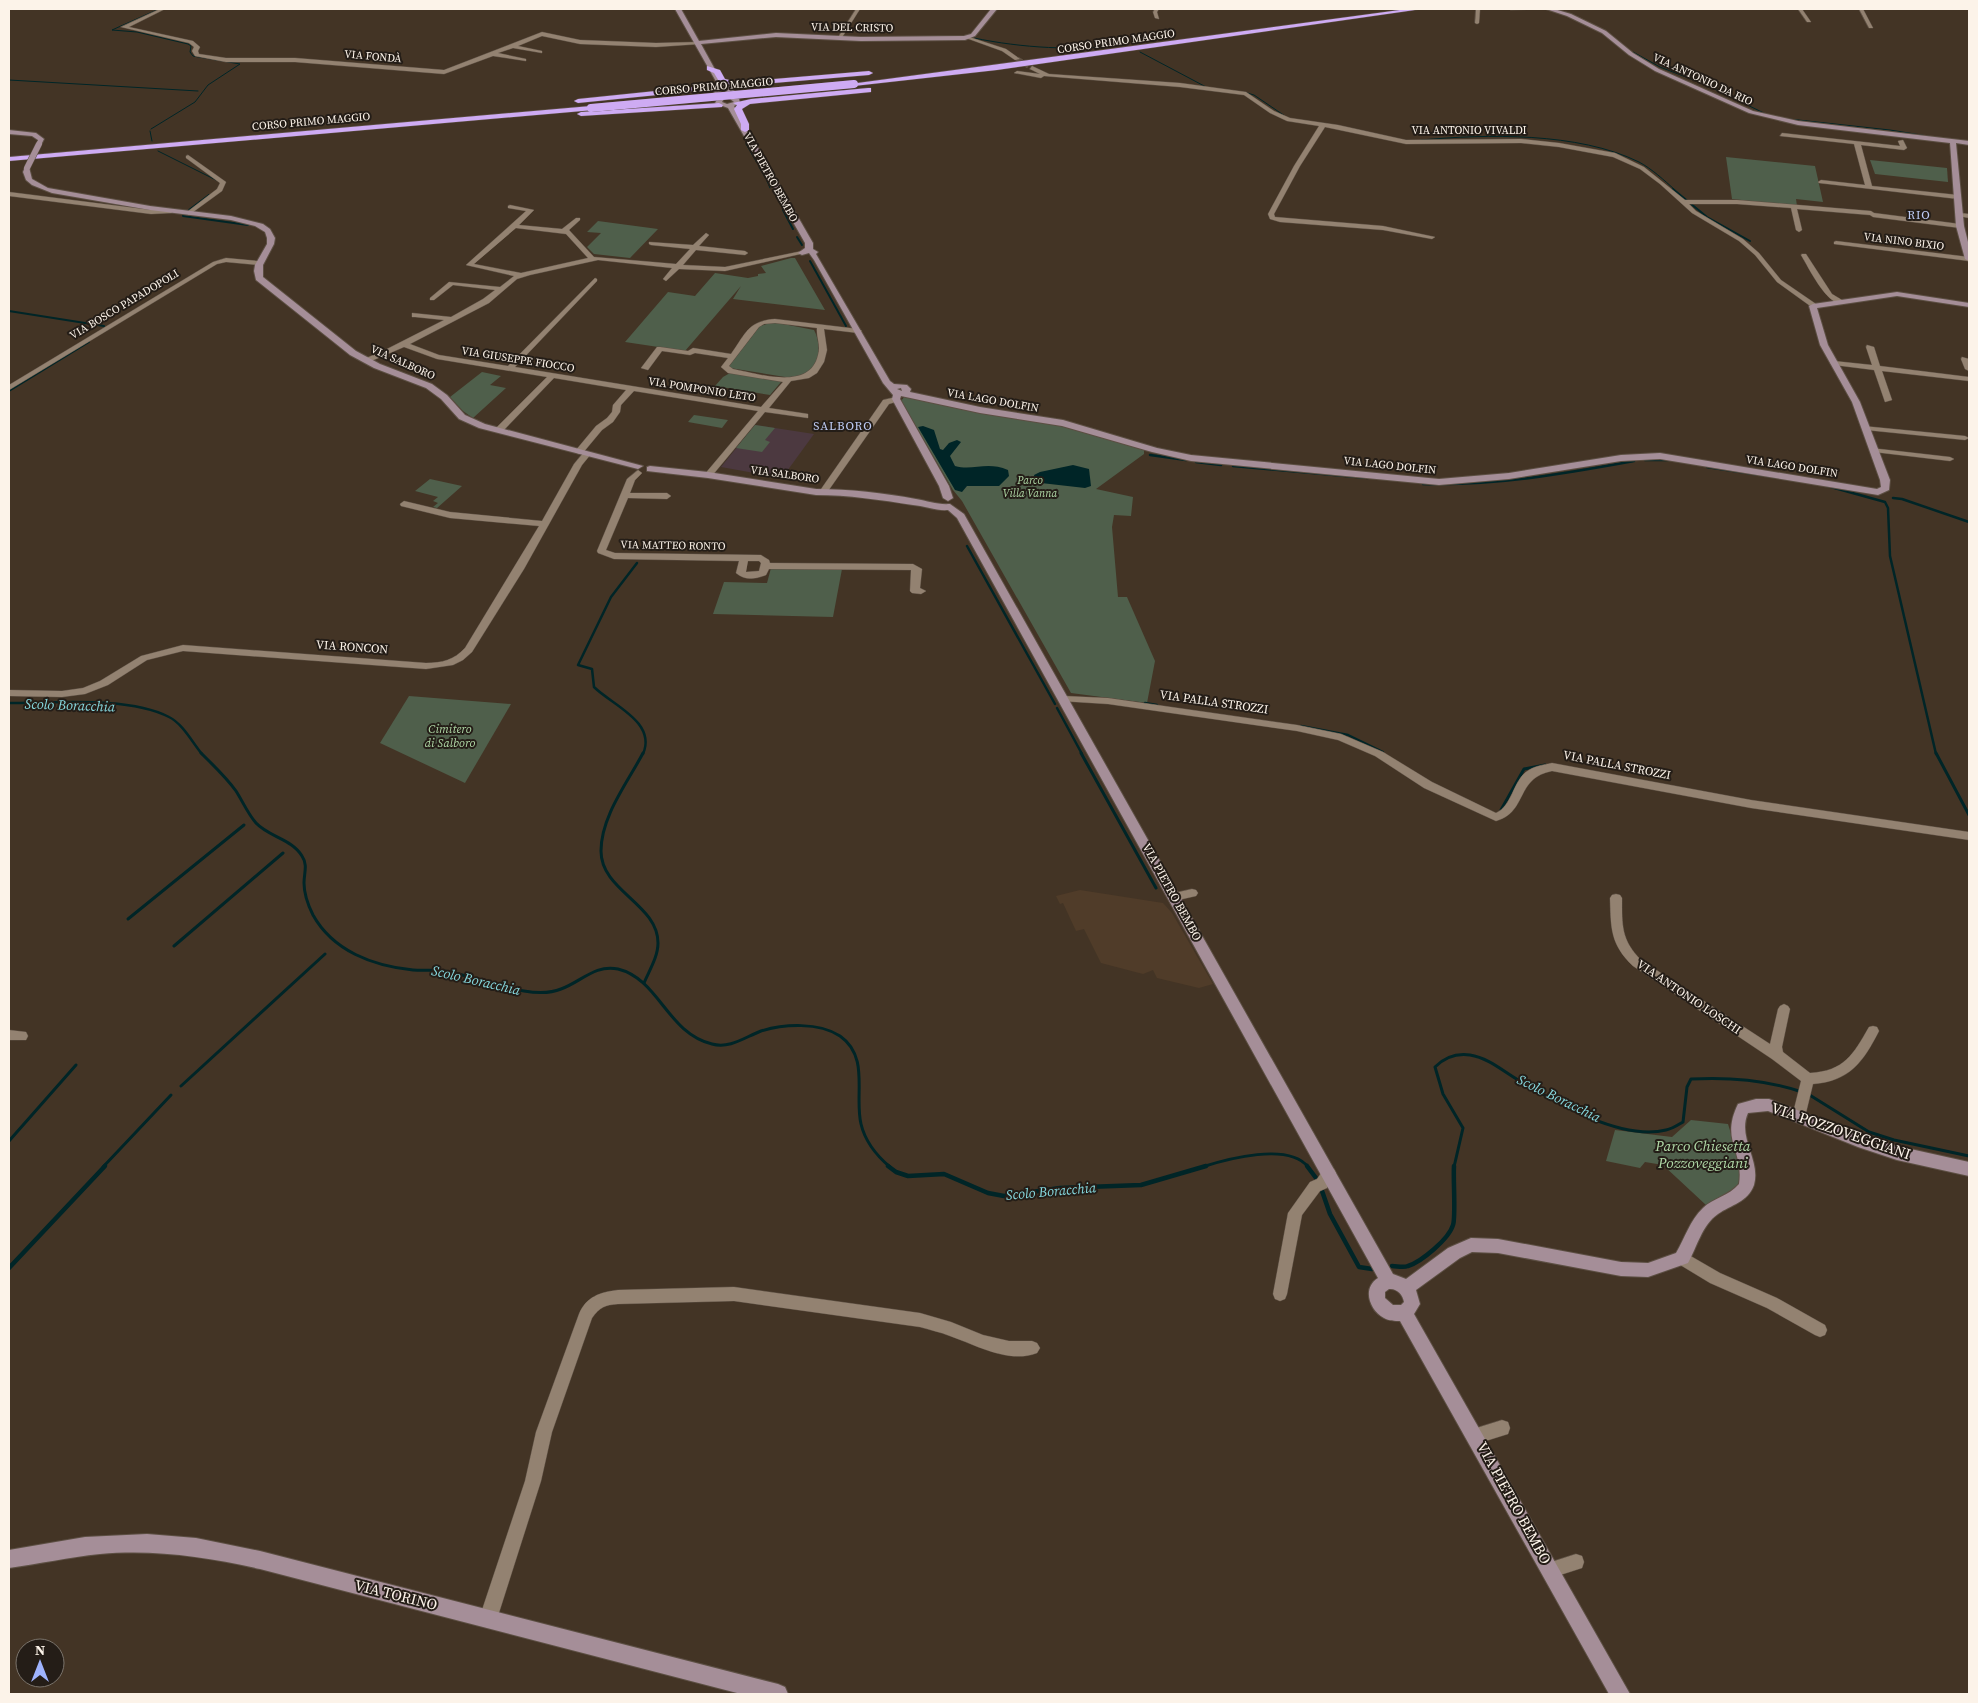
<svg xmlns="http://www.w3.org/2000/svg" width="1978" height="1703" font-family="'Source Serif 4',serif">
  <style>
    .built { fill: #503c29 }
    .education { fill: #4c3940 }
    .green { fill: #4f5f4b }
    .water { fill: #002527 }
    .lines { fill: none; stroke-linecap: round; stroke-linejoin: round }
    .stream-far4 { stroke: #002527; stroke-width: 1 }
    .stream-far3 { stroke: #002527; stroke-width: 2 }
    .stream-far2 { stroke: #002527; stroke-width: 2.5 }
    .stream-far1 { stroke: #002527; stroke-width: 3 }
    .stream { stroke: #002527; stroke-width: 4.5 }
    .street-tunnel { stroke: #5f5142; stroke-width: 5.5; stroke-dasharray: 5.5 2.5; stroke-linecap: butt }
    .street-casing { stroke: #5c4f43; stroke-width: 1 }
    .secondary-casing { stroke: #5c4f43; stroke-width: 2 }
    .highway-casing { stroke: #5c4f43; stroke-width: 1 }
    .street { fill: #938271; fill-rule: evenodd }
    .secondary { fill: #a58e98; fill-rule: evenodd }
    .highway { fill: #ceabf3; fill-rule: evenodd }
    .secondary-bridge-casing { stroke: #5c4f43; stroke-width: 7; stroke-linecap: butt }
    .highway-bridge-casing { stroke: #5c4f43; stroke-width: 8; stroke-linecap: butt }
    .secondary-bridge { stroke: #a58e98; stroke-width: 6 }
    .highway-bridge { stroke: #ceabf3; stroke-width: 8 }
    .labels { text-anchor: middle; stroke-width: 4; stroke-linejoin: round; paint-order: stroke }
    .far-street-label { font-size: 11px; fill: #fcf3e9; stroke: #241d17 }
    .far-park-label { font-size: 11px; font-style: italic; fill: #b0d9a7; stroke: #241d17 }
    .far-quarter-label { font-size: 12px; letter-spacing: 1px; fill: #becbf4; stroke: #241d17 }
    .street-label { font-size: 12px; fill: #fcf3e9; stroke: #241d17 }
    .park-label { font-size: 12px; font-style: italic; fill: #b0d9a7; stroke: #241d17 }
    .water-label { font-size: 14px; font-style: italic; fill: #86d8de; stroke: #241d17 }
    .near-street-label { font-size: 15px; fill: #fcf3e9; stroke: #241d17 }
    .near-park-label { font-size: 15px; font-style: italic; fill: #b0d9a7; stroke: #241d17 }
  </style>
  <rect width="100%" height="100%" fill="#433425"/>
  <path class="built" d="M1080,890L1163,903L1172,913L1213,984L1199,988L1157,978L1153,970L1143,974L1101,963L1084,929L1076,931L1063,903L1060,904L1056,896Z"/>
  <path class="education" d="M755,425L814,434L782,478L721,467Z"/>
  <g class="green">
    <path d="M1726,157L1815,166L1823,202L1796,199L1797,206L1732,199Z"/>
    <path d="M1870,160L1947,168L1948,182L1875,174Z"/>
    <path d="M598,221L658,229L630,258L594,254L587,247L601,233L587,232Z"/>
    <path d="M791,258H795L825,310L733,299L741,286L685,351L625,342L668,292L695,296L715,273L748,278L758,276V274L766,273L761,266Z"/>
    <path d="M773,322L814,330C821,342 820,362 811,373L791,378L730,368V365L760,326Z"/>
    <path d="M482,372L501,376L490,385L506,388L473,418L463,411L450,397Z"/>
    <path d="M730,373L780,381L781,382L770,395L715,386L723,377Z"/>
    <path d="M905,396L1053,423L1144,449V454L1096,489L1133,497L1131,516L1114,515L1112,527L1118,597H1127L1155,661L1147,703L1071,693L962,501L953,490L901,401Z"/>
    <path d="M694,415L728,420L722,428L688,422Z"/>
    <path d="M755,425L775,428L765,440L770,442L762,452L736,448Z"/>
    <path d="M430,479L462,486L437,508L433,507L438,503L433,501L438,497L415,491Z"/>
    <path d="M771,568L842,569L833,617L713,614L724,582L767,583Z"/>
    <path d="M409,696L511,704L465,783L380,743Z"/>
    <path d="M1691,1120L1728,1124L1741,1166L1738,1187L1706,1205L1663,1165L1645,1162L1640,1168L1606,1161L1615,1130L1672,1137Z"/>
  </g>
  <g class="water">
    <path d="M923,426L934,430L940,449L943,450L949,443L957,440L961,442L950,456L955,466C973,471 987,461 1008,470L1009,476L999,486H967L962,492L955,490L918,427Z"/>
    <path d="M1073,465L1089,469L1091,486L1085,488L1041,483L1035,480L1034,475L1040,472Z"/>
  </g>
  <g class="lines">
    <g class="stream-far4">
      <path d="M974,38C1022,48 1075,51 1124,45"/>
      <path d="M1140,52L1208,88"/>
      <path d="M1633,52L1660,67L1704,84L1768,115"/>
      <path d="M9,80L198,91"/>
      <path d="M1244,92L1254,95L1285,116"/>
      <path d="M1789,119L1890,130L1946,139"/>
      <path d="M1321,123L1381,135"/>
      <path d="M151,129L195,102L208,85L240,64L193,56L190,52L191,46L188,44L137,32L112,30L159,9"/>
      <path d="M150,131L152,141"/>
      <path d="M1421,140C1487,134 1578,132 1639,162C1652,169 1664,180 1675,190"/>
      <path d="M746,144L757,163"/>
      <path d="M158,151L218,181"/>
      <path d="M759,167L766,179"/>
      <path d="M767,181L770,188"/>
    </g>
    <g class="stream-far3">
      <path d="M1673,189L1707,217L1750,241"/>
      <path d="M189,210L209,195"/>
      <path d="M783,210L793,229"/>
      <path d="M183,216L248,225"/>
      <path d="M797,237L802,245"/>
      <path d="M810,261L846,326"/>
      <path d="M9,311L104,326"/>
      <path d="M9,391L89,342"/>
    </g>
    <g class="stream-far2">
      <path d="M1150,455L1186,460"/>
      <path d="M1645,460H1669"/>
      <path d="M1196,462L1221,465"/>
      <path d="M1233,466L1368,478"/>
      <path d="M1707,467L1820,484L1885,502L1888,508L1890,556L1936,754"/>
      <path d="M1423,484C1496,486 1562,474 1634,461"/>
      <path d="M1893,498L1902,499L1969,522"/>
      <path d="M967,546L1055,704"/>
      <path d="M637,563L611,597L578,665L592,669L594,687C612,705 657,722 643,754"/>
      <path d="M9,703C53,703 130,696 169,717C183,724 192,742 202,754"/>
      <path d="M1145,703L1157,705"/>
      <path d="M1057,708L1082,754"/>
      <path d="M1301,726L1348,735L1383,752"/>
    </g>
    <g class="stream-far1">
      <path d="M201,753C213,765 226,777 236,791C243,802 248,814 256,823C269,837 292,839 302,856C308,865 304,873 304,883C304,894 308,905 313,915C333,951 373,966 413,970C425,971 438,969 450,972C475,977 498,988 524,991C536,993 549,994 561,989C581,982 595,964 618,969C659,979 667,1033 712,1044C730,1049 745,1037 761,1031C784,1024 819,1022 840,1036C870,1057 854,1095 861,1124C865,1141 877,1156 890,1167"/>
      <path d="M643,753C628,782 601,816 601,851C601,891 658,904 658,943C658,957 649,971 644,983"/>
      <path d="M1081,753L1156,888"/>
      <path d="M1936,753L1969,815"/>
      <path d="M1501,810L1524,769L1545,765"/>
      <path d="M128,919L244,825"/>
      <path d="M174,946L283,853"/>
      <path d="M181,1086L325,954"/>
      <path d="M1808,1094L1869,1132L1894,1140L1969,1156"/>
      <path d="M9,1141L76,1065"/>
      <path d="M103,1167L171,1095"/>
      <path d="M1202,1167C1227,1159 1289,1142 1308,1167"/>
      <path d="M1454,1167L1463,1128L1443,1094L1435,1067C1444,1058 1456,1053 1470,1055C1489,1058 1504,1072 1520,1081C1557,1103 1621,1141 1666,1130C1672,1129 1678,1125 1683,1122L1687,1087L1691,1079C1728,1077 1767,1080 1802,1092"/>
    </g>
    <g class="stream">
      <path d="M888,1166L896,1172L908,1176L944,1174L988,1193L1004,1196L1060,1188L1141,1185L1206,1166"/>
      <path d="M1307,1166L1319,1182"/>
      <path d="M1321,1188L1330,1214L1359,1267L1372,1269"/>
      <path d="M1392,1266C1397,1266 1403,1268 1408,1266C1421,1262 1449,1239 1453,1225C1456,1217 1453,1179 1454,1166"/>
      <path d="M9,1268L105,1166"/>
    </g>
    <path class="street-tunnel" d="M1017,59L1032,68"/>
    <g class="street-casing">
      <g id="street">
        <path d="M160,9H165L129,27L193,41L200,47L198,51L199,54L226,58H295L444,70L542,32L580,40L656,43L697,42L700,44L656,47L580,44L542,36L518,46L542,51V53L513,48L498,53L526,59V61L493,56L444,74L295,62H226L195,56L192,51L194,47L189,43L121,27Z"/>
        <path d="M856,9H860L841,39H837Z"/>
        <path d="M1155,9H1159L1157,12L1159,19L1155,18L1153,12Z"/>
        <path d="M1476,9H1480L1479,23L1477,24L1475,23Z"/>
        <path d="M1509,9H1544L1511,10Z"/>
        <path d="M1798,9H1802L1811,22H1807Z"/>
        <path d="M1859,9H1863L1873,28H1869Z"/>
        <path d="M966,36L1006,49L1020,59L1015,60L1002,51L966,38Z"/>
        <path d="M1032,66L1049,74L1180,83L1246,92L1274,111L1290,118L1338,125L1406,140L1521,139L1559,143L1615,153L1644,167L1685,200H1737L1871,211L1874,213L1960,224L1963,226L1960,228L1873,217L1870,215L1797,209L1802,230L1799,232L1796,230L1791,208L1737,204H1689L1696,211L1743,239L1759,253L1781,280L1816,304L1817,306L1813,308L1777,282L1755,255L1739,241L1692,213L1660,184L1640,169L1613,157L1559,147L1521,143L1406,144L1325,127L1300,166L1274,214L1275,217L1383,226L1435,237L1432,239L1383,230L1280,222L1270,219L1268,214L1294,166L1319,126L1287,121L1270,113L1244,95L1180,87L1044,76L1041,78L1014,73L1017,71L1040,74L1030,69Z"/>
        <path d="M1782,133L1900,146L1898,141L1903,140L1907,148L1904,150L1861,145L1872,186L1958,195L1961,197L1958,199L1819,183L1818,182L1821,180L1865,185L1854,144L1780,136Z"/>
        <path d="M188,155L226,182L222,191L189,215L186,213L187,212L217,189L220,183L186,158V156Z"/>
        <path d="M9,192L151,210L171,209L174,211L171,213L151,214L9,196Z"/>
        <path d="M510,205L534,210L519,225L562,229L576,218H580V220L569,230L594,257L676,264L690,249L651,245L649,244V242L693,245L706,233L709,235L699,246L745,251L748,253L745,255L696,250L683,265L725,267L802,251L805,253L725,271L679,269L666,281L663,279L672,268L598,260L530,275L517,279L489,303L410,344L439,355L508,366L595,278L597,279V281L515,367L761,407L783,382L728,373L721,367L728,358L695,353L690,355L662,351L648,370L641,368L657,347H660L688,351L693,348L731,354C746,333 748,321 775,319L858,329L862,331L858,333L824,329L827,350L824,362L817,373L809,378L791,381L769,408L808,414V418L765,412L711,477H705L704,475L758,411L634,391L621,405L620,412L613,422L602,430L582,454H579L575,452L576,450L596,426L607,418L612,412L613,405L626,390L554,378L502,432H496V428L547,377L437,359L404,347L369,362L362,360L387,349L444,320L415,317H412V313L451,317L483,299L495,290L453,285L434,300H430V298L449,282L500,287L514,276L466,265L526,211L508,208V206ZM516,228L566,234L588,258L521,273L474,264ZM775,323L817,328C816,337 821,345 818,355C810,391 759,374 733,369L729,366L759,327L764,324Z"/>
        <path d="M1960,213L1969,214V218L1958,216L1957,215Z"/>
        <path d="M1836,241L1969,257V261L1834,244V242Z"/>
        <path d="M1802,254H1806L1832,294L1842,300V304C1826,304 1809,268 1801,255Z"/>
        <path d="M226,258L258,261L261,263L258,265L226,262L217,264L9,390V385L213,262Z"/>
        <path d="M1867,345L1874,347L1880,366L1969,377V381L1882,371L1892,400L1885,402L1874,370L1834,365L1830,363L1834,361L1872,365L1866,347Z"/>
        <path d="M1962,357L1969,359V371L1965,369L1961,359Z"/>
        <path d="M896,397H899V401L889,404L826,494H820L819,492L883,400Z"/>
        <path d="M1863,426L1965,436L1969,438L1965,440L1866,430L1862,428Z"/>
        <path d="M1871,448L1950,457L1954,459L1950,461L1874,452H1871Z"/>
        <path d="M584,452L591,454L582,465L524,569L472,652L463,660L453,665L426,669L183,651L147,660L108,685L85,694L62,697L9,696V690L62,691L83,688L100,681L141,656L183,645L426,663C442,663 454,660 465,648L539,526L450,518L401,506L400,504L404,501L450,512L542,521L574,464Z"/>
        <path d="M638,470L642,473L635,480L630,493H667L671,496L667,499L628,498L606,550L615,553L761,555L769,560L770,563L913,564L922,569L920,588L926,591L921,594L912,593L910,591L911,570L769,569L766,575C756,579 745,581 736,573L739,561L614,559L598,553L597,551L627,479ZM748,561H759L761,563L759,571L746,572Z"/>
        <path d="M1064,696L1108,698L1297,725L1341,734L1383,752L1432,782L1496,813C1512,806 1513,782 1526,772C1534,766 1543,765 1552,763L1751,800L1969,832V840L1751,808L1552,771C1515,778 1528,812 1496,821L1424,788L1375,756L1338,740L1297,731L1108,704L1060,701L1059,699L1060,697Z"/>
        <path d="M1192,889L1196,890L1198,893L1196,896L1174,901L1170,900L1168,897L1170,894Z"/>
        <path d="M1616,894L1620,895L1622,898C1622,925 1621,940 1641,960L1770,1044L1778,1009L1780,1006L1784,1004L1788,1006L1790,1009L1782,1047L1783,1052L1810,1073C1844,1071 1853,1055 1869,1027L1873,1026L1877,1027L1879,1031C1863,1062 1850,1081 1813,1084L1804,1121L1799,1123L1794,1121L1792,1117L1801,1081L1772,1059L1633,966C1610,944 1611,928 1610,898L1612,895Z"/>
        <path d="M9,1030L26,1032L28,1036L26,1040H9Z"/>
        <path d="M1329,1167L1334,1169L1336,1173L1327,1188L1320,1191L1302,1215L1287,1294L1285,1299L1280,1301L1275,1299L1273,1294L1288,1213L1310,1182L1317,1179L1324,1169Z"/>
        <path d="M1682,1251L1720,1273L1777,1298L1825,1325L1827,1330L1825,1335L1820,1337L1815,1335L1767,1308L1710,1283L1677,1263L1675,1258L1677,1253Z"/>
        <path d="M734,1287L920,1313L951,1322L983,1335L1009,1341H1032L1037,1343L1040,1348L1037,1353C1009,1364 976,1345 950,1336C940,1332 930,1330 920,1327L734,1301L618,1304C605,1305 600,1307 592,1318L552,1432L541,1481L497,1619L494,1625L488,1628L482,1625L479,1619L525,1481L536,1432L579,1314C586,1297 600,1292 618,1290Z"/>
        <path d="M1502,1420L1508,1422L1510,1428L1508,1434L1476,1444L1470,1442L1468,1436L1470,1430Z"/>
        <path d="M1576,1554L1582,1556L1584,1562L1582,1568L1551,1578L1545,1576L1543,1570L1545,1564Z"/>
      </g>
    </g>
    <g class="secondary-casing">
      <g id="secondary">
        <path d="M675,9H681L699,41L776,33L861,37L964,36L971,34L991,9H997L975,36L965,40L861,41L776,37L701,44L723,84L736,88L732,92L734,96L739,99L740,103L734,106L813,243V249L818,252L816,254L890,381L894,384L907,385L911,389L910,392L980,407L1063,420L1157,448L1191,455L1439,479L1509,473L1621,455L1660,453L1877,489L1881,487L1880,480L1852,402L1820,345L1809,306L1813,304L1897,292L1969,303V307L1897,296L1817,308L1828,345L1860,402L1890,480L1889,490L1878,495L1660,459L1621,461L1509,479L1439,485L1191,461L1152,452L1062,426L980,413L901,396L900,399L949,486L953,498L948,501L943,498L939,486L892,399L893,395L883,383L814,260L809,253L802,255L798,253L805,248V243L728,108L715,103L719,97L710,88L718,85ZM725,87L729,89L726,92L729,98L734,102L727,104L722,102L725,97L717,89ZM901,388L902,391L897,389Z"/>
        <path d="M1546,9H1554L1571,14L1606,31L1633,53L1659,69L1753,111L1798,121L1969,141V145L1956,143L1964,226L1969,246V261L1965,259L1956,226L1950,143L1798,125L1749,113L1655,71L1629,55L1602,33L1567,16Z"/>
        <path d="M9,130L36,133L44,139L41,145H37L38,140L32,136L9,134Z"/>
        <path d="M25,167H29L32,179L48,188L150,206L231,216L263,224L270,229L275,238L274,244L263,265V277L356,351L380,364L432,384L447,395L465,415L485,424L643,466L638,469L479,428L459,419L441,399L426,388L374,368L350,355L256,280L254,271L255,265L267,244V238L265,232L255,226L231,220L150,210L52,193L32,185L26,180L23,172Z"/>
        <path d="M650,466L708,472L816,489C849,489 884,493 916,499C928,501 938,505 950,504L964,514L1393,1274L1406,1279L1448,1248L1471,1238L1498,1239L1621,1262L1648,1263L1676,1253C1685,1238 1690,1220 1703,1208C1713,1198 1729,1196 1739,1184C1744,1150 1720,1141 1738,1104L1756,1099H1769L1861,1135L1897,1146L1969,1162V1176L1897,1160L1858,1147L1768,1111L1748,1113C1737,1138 1761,1160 1754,1185C1748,1202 1731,1205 1718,1214C1702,1225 1697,1247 1688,1263L1648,1277L1621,1276L1498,1253L1472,1252L1460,1258L1416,1290L1420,1304L1414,1314L1630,1694H1609L1400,1321C1395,1321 1389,1321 1384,1318C1369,1310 1362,1288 1378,1278L957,518L948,510C936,511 925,506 913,505C881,500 848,495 816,495L708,478L647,471V467ZM1389,1289C1397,1288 1403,1295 1404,1302L1401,1305H1393L1385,1298V1292Z"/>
        <path d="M147,1534L196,1538L260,1551L778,1684L785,1687L788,1694H741L260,1569C207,1557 154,1549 100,1554C69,1557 39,1564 9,1568V1550L85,1537Z"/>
      </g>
    </g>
    <g class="highway-casing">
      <g id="highway">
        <path d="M1407,9H1422L997,70L854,86L850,84Z"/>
        <path d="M707,66L720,70L725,79L738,82L869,71L873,73L869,75L738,86L720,83L714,73L707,70Z"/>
        <path d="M714,85H717V89L578,103L574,101L578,99Z"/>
        <path d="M868,88H871V92L750,104L742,109L749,124V130L745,132L741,130V124L734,109L737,105L733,103L751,99Z"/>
        <path d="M719,103L723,105L722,107L581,116L577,114L581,112Z"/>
        <path d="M591,106L595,108L594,110L9,161V157Z"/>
      </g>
    </g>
    <use href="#street" class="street"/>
    <use href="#secondary" class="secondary"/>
    <use href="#highway" class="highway"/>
    <g class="secondary-bridge-casing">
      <path id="secondary-bridge" d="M27,168L39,144"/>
    </g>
    <g class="highway-bridge-casing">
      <path id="highway-bridge" d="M591,108L854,84"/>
    </g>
    <use href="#secondary-bridge" class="secondary-bridge"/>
    <use href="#highway-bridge" class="highway-bridge"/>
  </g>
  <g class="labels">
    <g class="far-street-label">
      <text transform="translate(852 27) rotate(1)" y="4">VIA DEL CRISTO</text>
      <text transform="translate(1116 41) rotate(-8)" y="4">CORSO PRIMO MAGGIO</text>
      <text transform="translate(373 56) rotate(5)" y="4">VIA FONDÀ</text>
      <text transform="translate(1703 79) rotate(25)" y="4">VIA ANTONIO DA RIO</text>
      <text transform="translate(714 86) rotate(-5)" y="4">CORSO PRIMO MAGGIO</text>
      <text transform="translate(311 121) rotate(-5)" y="4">CORSO PRIMO MAGGIO</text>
      <text x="1469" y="134">VIA ANTONIO VIVALDI</text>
      <text transform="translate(771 177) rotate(61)" y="4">VIA PIETRO BEMBO</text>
      <text transform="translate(1904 241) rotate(7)" y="4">VIA NINO BIXIO</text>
      <text transform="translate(124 304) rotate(-31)" y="4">VIA BOSCO PAPADOPOLI</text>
      <text transform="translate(518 359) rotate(9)" y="4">VIA GIUSEPPE FIOCCO</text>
      <text transform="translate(403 362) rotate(24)" y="4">VIA SALBORO</text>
      <text transform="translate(702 389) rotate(9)" y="4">VIA POMPONIO LETO</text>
      <text transform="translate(993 400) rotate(10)" y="4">VIA LAGO DOLFIN</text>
      <text transform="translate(1390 465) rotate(6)" y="4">VIA LAGO DOLFIN</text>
      <text transform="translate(1792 466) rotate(9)" y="4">VIA LAGO DOLFIN</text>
      <text transform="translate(785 474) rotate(8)" y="4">VIA SALBORO</text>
      <text transform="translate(673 545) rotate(1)" y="4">VIA MATTEO RONTO</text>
    </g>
    <g class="far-park-label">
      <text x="1030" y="484">Parco<tspan x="1030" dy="13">Villa Vanna</tspan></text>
    </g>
    <g class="far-quarter-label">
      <text x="1919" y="219">RIO</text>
      <text x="843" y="430">SALBORO</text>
    </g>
    <g class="street-label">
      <text transform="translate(352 647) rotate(4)" y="4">VIA RONCON</text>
      <text transform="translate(1214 702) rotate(8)" y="4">VIA PALLA STROZZI</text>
      <text transform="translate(1617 765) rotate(11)" y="4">VIA PALLA STROZZI</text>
      <text transform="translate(1172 892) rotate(61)" y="4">VIA PIETRO BEMBO</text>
      <text transform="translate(1689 997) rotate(34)" y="4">VIA ANTONIO LOSCHI</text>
    </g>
    <g class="park-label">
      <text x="450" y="733">Cimitero<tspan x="450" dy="14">di Salboro</tspan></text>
    </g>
    <g class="water-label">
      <text transform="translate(70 705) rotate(2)" y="5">Scolo Boracchia</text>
      <text transform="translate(476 980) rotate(13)" y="5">Scolo Boracchia</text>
      <text transform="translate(1559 1098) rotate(26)" y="5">Scolo Boracchia</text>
      <text transform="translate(1051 1191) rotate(-5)" y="5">Scolo Boracchia</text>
    </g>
    <g class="near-street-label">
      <text transform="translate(1841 1131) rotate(19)" y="5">VIA POZZOVEGGIANI</text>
      <text transform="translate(1514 1503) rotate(61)" y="5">VIA PIETRO BEMBO</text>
      <text transform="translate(396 1595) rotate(14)" y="5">VIA TORINO</text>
    </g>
    <g class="near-park-label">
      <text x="1703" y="1151">Parco Chiesetta<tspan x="1703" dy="17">Pozzoveggiani</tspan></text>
    </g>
  </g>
  <rect width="1978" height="1703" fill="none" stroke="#fcf3e9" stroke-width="20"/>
  <g transform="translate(40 1663)"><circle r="24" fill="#241d17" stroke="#7a736b"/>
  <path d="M0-4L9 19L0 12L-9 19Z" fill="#9eb3fd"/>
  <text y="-8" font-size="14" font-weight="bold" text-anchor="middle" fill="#fcf3e9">N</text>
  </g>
</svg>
